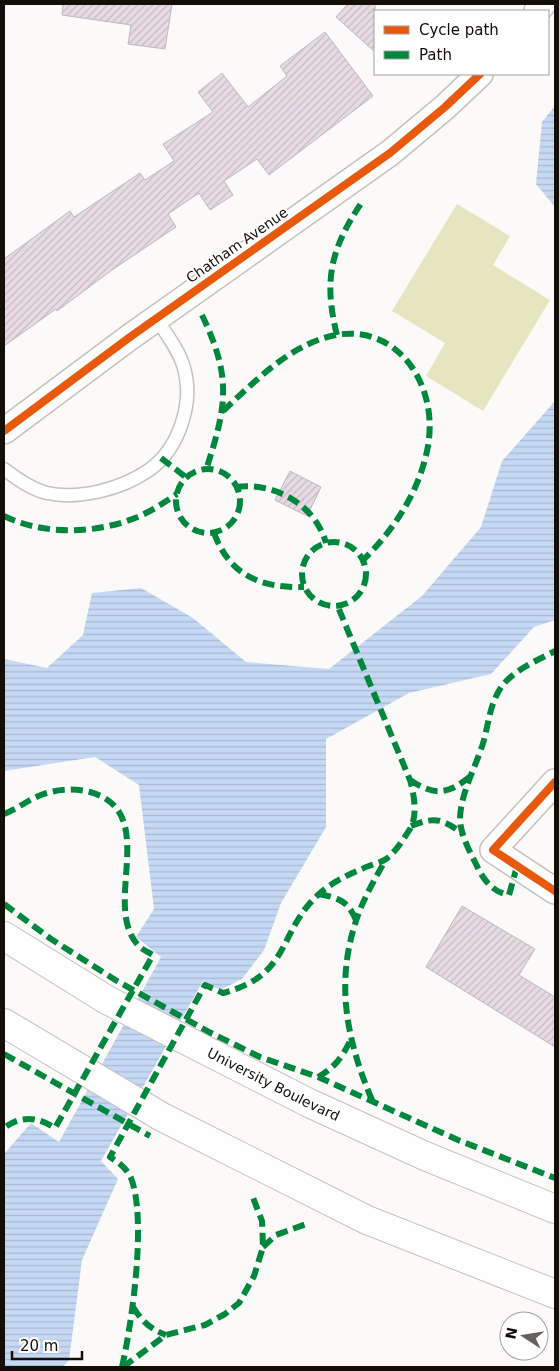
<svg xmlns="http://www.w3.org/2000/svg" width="559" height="1371" font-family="'DejaVu Sans',sans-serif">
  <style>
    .green { fill: #e5e6bf }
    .water { fill: url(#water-rules) }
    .building { fill: url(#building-hatch); stroke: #beb9bc }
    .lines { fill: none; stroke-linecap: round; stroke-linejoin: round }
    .lane-casing { stroke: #c5c1bc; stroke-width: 15 }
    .street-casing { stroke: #c5c1bc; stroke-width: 28 }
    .secondary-casing { stroke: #c5c1bc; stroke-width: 30 }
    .lane { stroke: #fffefe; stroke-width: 12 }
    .street { stroke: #fffefe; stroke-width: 25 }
    .secondary { stroke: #fffefe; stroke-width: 28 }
    .quiet { stroke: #00873e; stroke-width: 6; stroke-dasharray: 12 6; stroke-linecap: butt }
    .cycleway-casing { stroke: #fff; stroke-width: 11 }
    .cycleway { stroke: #e8590c; stroke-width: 8 }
    .labels { text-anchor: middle; stroke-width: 4; stroke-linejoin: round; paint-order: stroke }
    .street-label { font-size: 14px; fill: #130e06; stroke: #fff }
  </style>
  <defs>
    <pattern id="water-rules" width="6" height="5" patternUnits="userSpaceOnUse" patternTransform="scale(1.25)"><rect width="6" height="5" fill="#c5d8f4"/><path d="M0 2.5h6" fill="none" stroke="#a8b8d0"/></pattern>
    <pattern id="building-hatch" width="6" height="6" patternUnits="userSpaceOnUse" patternTransform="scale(1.25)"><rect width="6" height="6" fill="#e7dae4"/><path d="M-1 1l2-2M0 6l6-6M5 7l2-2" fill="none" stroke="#c5bac2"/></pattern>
  </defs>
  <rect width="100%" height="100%" fill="#fcfaf8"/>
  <path class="green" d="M457,204L510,236L493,265L550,300L483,411L426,376L445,343L392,311Z"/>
  <g class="water">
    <path d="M555,106V207L536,184L542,122Z"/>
    <path d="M555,401V620L534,627L491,674L409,693L326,739V827L281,903L264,950L242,979L220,990L203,981L101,1161L118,1179L82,1260L69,1360L63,1367H4V1154L31,1123L59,1142L161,957L136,937L154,909L139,785L95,757L4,771V659L47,668L83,635L92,593L141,588L193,618L246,662L329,669L422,596L481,527L502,461Z"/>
  </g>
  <g class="building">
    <path d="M63,4H172L165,49L128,44L131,25L62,15Z"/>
    <path d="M348,4H375V52L336,17Z"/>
    <path d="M325,32L373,96L269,175L257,159L224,181L233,195L210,210L199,193L168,214L176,227L112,270L57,311L56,309L4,346V259L70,211L74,217L140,173L145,180L174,161L163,144L213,112L198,92L222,73L248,107L287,76L280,66Z"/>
    <path d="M290,471L321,487L307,516L275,500Z"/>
    <path d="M462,906L535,949L519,975L555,997V1047L426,967Z"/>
  </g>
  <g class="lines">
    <g class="lane-casing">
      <path id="lane" d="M4,469C17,479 31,489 47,493C79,500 122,489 149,470C179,449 194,403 184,368C179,350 166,334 156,318"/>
    </g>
    <g class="street-casing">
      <g id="street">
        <path d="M537,11L543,4"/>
        <path d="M4,431L130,337L390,153L445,107L480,74"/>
        <path d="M555,782L493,850L555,891"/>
      </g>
    </g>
    <g class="secondary-casing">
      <g id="secondary">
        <path id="s1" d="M4,936L107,1000L309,1103L425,1156L555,1209"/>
        <path d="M4,1023L162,1117L367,1220L555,1294"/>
      </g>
    </g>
    <use href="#lane" class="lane"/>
    <use href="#street" class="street"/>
    <use href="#secondary" class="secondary"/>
    <g class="quiet">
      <path d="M202,315C232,378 227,405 206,470"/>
      <path d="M337,335C323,280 331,248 362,202"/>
      <path d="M223,411C251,385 278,357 313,342C386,310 440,376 428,446C420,490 395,529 363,560"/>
      <path d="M161,458L187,478"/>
      <circle cx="208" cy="501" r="32"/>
      <path d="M236,487C274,482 315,504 326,543"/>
      <path d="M4,516C45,536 98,534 140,516C153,510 165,502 177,494"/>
      <path d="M214,533C230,576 261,588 304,587"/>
      <circle cx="334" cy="574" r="32"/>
      <path d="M410,780C436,797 449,794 472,775"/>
      <path d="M4,814C17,809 28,800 41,795C56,789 75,788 90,792C161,812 102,903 137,944C141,949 148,952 153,955L55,1128C38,1117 21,1115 4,1128"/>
      <path d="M411,826C435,816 443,819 463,834"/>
      <path d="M517,866L509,895C493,892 484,881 477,866C470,852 461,836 460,820C460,793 477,765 484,740C489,721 490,703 502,686C514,670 538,660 555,651"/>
      <path d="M319,894C339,898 348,901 356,920"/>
      <path d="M4,904L51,939L117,981L209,1032L260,1057L318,1077L458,1140L555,1178"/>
      <path d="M4,1054L150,1136"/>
      <path d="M318,1077C334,1068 342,1058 350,1041"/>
      <path d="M372,1100C347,1041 335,984 356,921C363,899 375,879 386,859"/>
      <path d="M263,1247L276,1235L306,1224"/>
      <path d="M133,1307C142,1321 150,1329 166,1335"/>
      <path d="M122,1367C132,1323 147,1219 131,1178C126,1167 119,1163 110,1157L205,985L223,993C292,975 277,932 319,894C331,883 347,875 362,869C369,865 380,863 386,859C396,852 404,838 410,829C418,816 414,794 410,780L338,607"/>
      <path d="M123,1367L166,1335L205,1325L225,1314L239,1303L254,1276L263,1247L262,1221L252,1195"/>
    </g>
    <g class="cycleway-casing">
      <g id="cycleway">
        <path d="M4,431L130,337L390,153L445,107L480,74"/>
        <path d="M555,782L493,850L555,891"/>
      </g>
    </g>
    <use href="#cycleway" class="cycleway"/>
  </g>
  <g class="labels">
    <g class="street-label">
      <text transform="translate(237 245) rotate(-35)" y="5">Chatham Avenue</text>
      <text dy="5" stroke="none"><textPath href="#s1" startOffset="308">University Boulevard</textPath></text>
    </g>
  </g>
  <rect width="559" height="1371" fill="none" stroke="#130e06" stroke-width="10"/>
  <rect x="374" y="10" width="175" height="65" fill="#ffffff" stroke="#a19f9b"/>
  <rect x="384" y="26" width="25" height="8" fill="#e8590c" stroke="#a19f9b"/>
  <text x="419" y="35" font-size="15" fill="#130e06">Cycle path</text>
  <rect x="384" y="51" width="25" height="8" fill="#00873e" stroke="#a19f9b"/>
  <text x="419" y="60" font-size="15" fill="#130e06">Path</text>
  <g transform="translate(524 1336) rotate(282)"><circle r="24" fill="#ffffff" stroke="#a19f9b"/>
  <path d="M0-4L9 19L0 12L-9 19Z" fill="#65615b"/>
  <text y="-8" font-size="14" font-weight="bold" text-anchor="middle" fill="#130e06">N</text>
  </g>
  <path d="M12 1351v8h70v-8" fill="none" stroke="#130e06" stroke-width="2.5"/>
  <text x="20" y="1351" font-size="15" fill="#130e06" stroke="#ffffff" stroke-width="4" paint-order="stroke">20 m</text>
</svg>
